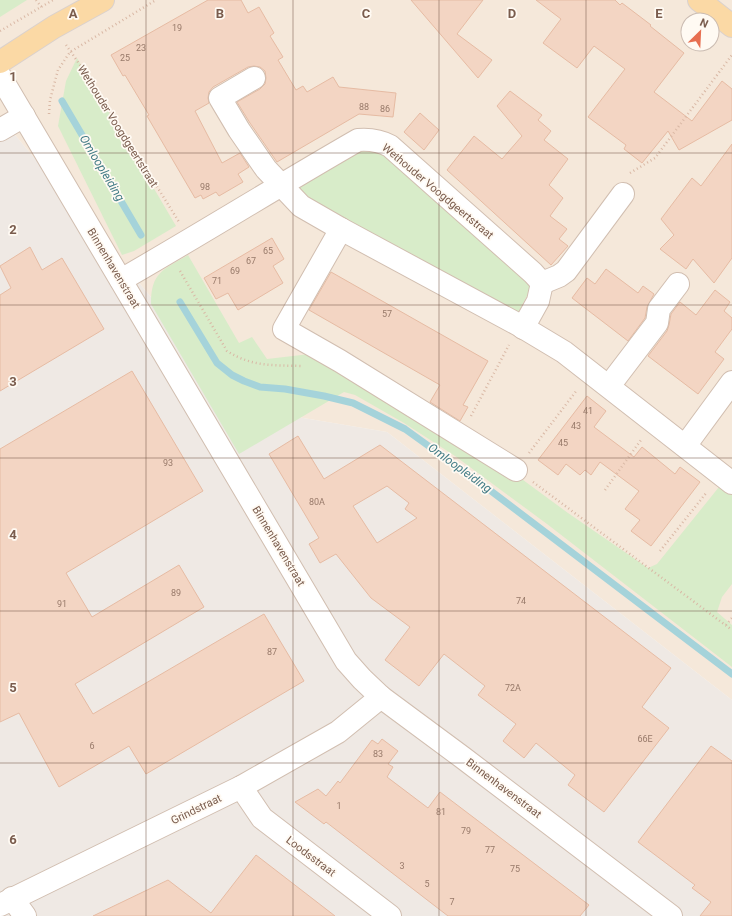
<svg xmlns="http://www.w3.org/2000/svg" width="732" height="916" font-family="Roboto,sans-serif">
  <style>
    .residential { fill: #f5e8da; fill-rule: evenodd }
    .industrial { fill: #efe9e4 }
    .green { fill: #d8ecc9 }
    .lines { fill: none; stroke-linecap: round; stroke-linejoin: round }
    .stream { stroke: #a5d3da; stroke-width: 7 }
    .building { fill: #f3d5c3; stroke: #e6bba3; fill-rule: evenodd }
    .minor-casing { stroke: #d1beb0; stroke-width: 24 }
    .major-casing { stroke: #dad1cd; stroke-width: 24 }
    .path { stroke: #d9b8a5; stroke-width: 2.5; stroke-dasharray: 1 3; stroke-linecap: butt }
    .minor { stroke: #fff; stroke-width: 22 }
    .major { stroke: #fbd9a5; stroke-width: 22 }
    .grid { fill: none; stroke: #7a5c4d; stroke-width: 1; stroke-opacity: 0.55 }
    .labels { text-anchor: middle; stroke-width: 3.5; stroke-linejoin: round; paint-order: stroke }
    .number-label { font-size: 9px; fill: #987a6a }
    .street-label { font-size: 11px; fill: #7a5c4d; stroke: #fffaf3 }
    .water-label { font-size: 12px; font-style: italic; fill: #437c86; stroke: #fffaf3 }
    .grid-label { font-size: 13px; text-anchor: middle; font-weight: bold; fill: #7a5c4d; stroke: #fffaf3; stroke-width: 3.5; stroke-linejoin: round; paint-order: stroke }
  </style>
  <rect width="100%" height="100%" fill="#fdf6ec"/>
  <path class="residential" d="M0,0H732V700L387,432L244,408L0,117ZM688,20H712V44H688Z"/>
  <path class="industrial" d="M0,117L244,408L387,432L732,700V916H0Z"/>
  <g class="green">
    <path d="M0,0H27L0,17Z"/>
    <path d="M77,58L176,226L134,251L122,255L58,126L66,81Z"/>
    <path d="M372,150L384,154L528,281L531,286L530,290L517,315L314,206L297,186L348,152Z"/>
    <path d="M188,255L239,343L252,337L267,359L310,354L519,477L568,513L648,568L657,564L723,482L732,489V584L722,597L717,612L732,625V667L547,524L455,456L404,423L355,395L344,392L239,454L151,304C151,272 163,270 188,255Z"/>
  </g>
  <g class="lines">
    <g class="stream">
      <path d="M62,101L141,235"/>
      <path d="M180,302L217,363L232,375L244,381L260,387L285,389L324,396L353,403L405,429L487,488L732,674"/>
    </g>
  </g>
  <g class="building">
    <path d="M208,0H241L248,13L259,7L274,33L270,36L283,57L278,60L296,90L303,86L307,92L333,77L339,87L396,93L393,117L359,114L277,162L250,123L237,102L260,89L265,84L266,78L265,71L260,67L254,66L248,67L213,87L209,92L208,98L209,103L195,111L222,163L240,153L249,167L238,174L243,182L219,196L216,192L203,199L201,195L195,198L147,116L149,115L125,75L123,76L111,55Z"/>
    <path d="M411,0H483L457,34L492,60L478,78Z"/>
    <path d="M536,0H615L620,5L622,3L651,25L650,26L684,53L654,92L692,121L722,81L732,89V120L679,150L668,131L642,163L624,149L626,145L588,117L625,69L594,46L577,68L543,43L561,19Z"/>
    <path d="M510,91L542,115L538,120L551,131L544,140L568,159L549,185L563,198L550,216L567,229L559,239L568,246L551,265L447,170L474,136L502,159L522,136L497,106Z"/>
    <path d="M420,113L439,130L424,150L404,132Z"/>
    <path d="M732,144V258L714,283L693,259L686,269L660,249L674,235L661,219L692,178L701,186Z"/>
    <path d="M272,238L284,259L273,266L283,283L238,310L228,293L216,299L204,278Z"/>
    <path d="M30,247L42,270L62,258L104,329L0,391V295L11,288L0,266Z"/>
    <path d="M606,269L638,293L643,286L654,294L647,307L645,318L628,341L572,298L587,278L595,284Z"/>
    <path d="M331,272L488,361L463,405L468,407L460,421L430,402L440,385L309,310Z"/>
    <path d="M715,290L730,302L724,311L732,318V329L715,352L724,359L698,394L648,356L667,331L669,325L671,314L680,302L696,315Z"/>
    <path d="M132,371L203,491L66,573L92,617L179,565L204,607L75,684L93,714L264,614L304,681L146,774L129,746L59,787L19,713L0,722V449Z"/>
    <path d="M587,396L606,411L594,427L634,457L642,447L675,474L680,467L700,482L651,546L631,531L640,520L625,509L639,491L600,462L591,475L585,470L580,475L566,464L558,475L538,460Z"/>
    <path d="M298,436L324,479L380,445L671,668L642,707L669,728L604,812L568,785L575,775L536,743L524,758L503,741L516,724L478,695L485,686L444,654L419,686L385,660L410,627L371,598L336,554L320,563L309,544L319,538L269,454ZM387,486L409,503L405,509L417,518L377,543L353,506Z"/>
    <path d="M382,739L398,751L388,764L393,767L387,777L428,808L440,792L589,905L580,916H448L326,822L324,824L295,802L318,789L326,796L338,781L340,783L372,740L378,744Z"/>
    <path d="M711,746L732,761V916H700L711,902L692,888L695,885L638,842Z"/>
    <path d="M256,855L335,916H93L168,880L211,913Z"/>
  </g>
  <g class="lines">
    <g class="minor-casing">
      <g id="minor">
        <path d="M0,76L346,661L362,679L381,697L462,757L671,916"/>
        <path d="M254,78L220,98L239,130L266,169L301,206L341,229L519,325L564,352L732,483"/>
        <path d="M0,130L24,116"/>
        <path d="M341,229L284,329L340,361L516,470"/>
        <path d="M121,280C201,234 278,186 358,140C370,139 379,140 390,146L533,273L542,283L538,301L523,328"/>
        <path d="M542,283L559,276L566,271L623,194"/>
        <path d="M609,386L657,323L659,309L678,284"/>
        <path d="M685,446L732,382"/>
        <path d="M241,787L262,818L390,916"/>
        <path d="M12,898L25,916"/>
        <path d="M0,905L241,787L338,732L381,697"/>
      </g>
    </g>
    <g class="major-casing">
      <g id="major">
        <path d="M699,0L732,26"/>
        <path d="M0,62L54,27L103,0"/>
      </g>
    </g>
    <g class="path">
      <path d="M36,0L43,9"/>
      <path d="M0,31L53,0"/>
      <path d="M66,45L92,82L179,222"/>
      <path d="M49,114L50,100L58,70L70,52L156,0"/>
      <path d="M630,173L655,158L732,55"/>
      <path d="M180,271L227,351C252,367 273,365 302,366"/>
      <path d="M471,416L509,345"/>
      <path d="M529,453L577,390"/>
      <path d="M533,482L732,630"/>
      <path d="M605,490L641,440"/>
      <path d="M660,551L707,492"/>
      <path d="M726,625L732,618"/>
    </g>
    <use href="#minor" class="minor"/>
    <use href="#major" class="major"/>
  </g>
  <path class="grid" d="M146,0V916M293,0V916M439,0V916M586,0V916M0,153H732M0,305H732M0,458H732M0,611H732M0,763H732"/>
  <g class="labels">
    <g class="number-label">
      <text x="177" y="31">19</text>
      <text x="141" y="51">23</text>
      <text x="125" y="61">25</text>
      <text x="364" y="110">88</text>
      <text x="385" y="112">86</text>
      <text x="205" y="190">98</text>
      <text x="268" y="254">65</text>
      <text x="251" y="264">67</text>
      <text x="235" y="274">69</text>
      <text x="217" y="284">71</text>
      <text x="387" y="317">57</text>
      <text x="588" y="414">41</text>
      <text x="576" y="429">43</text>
      <text x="563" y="446">45</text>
      <text x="168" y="466">93</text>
      <text x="317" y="505">80A</text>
      <text x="176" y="596">89</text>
      <text x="521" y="604">74</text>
      <text x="62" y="607">91</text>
      <text x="272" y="655">87</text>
      <text x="513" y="691">72A</text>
      <text x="645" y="742">66E</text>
      <text x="92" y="749">6</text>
      <text x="378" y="757">83</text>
      <text x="339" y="809">1</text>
      <text x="441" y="815">81</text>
      <text x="466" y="834">79</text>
      <text x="490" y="853">77</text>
      <text x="402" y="869">3</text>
      <text x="515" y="872">75</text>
      <text x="427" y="887">5</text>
      <text x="452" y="905">7</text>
    </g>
    <g class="street-label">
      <text transform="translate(118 126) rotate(58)" y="4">Wethouder Voogdgeertstraat</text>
      <text transform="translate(438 191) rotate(40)" y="4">Wethouder Voogdgeertstraat</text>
      <text transform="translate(114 268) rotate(59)" y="4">Binnenhavenstraat</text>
      <text transform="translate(279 546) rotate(59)" y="4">Binnenhavenstraat</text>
      <text transform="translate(504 788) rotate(37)" y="4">Binnenhavenstraat</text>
      <text transform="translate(196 809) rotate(-26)" y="4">Grindstraat</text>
      <text transform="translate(311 856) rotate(37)" y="4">Loodsstraat</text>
    </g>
    <g class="water-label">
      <text transform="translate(102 168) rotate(59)" y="4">Omloopleiding</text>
      <text transform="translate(460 468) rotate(36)" y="4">Omloopleiding</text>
    </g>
  </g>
  <g class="grid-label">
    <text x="73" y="18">A</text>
    <text x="220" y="18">B</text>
    <text x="366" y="18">C</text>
    <text x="512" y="18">D</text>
    <text x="659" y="18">E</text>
    <text x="13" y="81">1</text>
    <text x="13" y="234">2</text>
    <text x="13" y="386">3</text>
    <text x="13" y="539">4</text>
    <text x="13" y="692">5</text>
    <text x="13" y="844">6</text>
  </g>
  <g transform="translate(700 32) rotate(24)"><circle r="19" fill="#fffaf3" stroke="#cabbb1"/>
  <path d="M0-3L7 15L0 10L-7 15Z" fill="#e76f51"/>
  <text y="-6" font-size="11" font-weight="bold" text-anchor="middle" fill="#7a5c4d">N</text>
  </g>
</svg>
